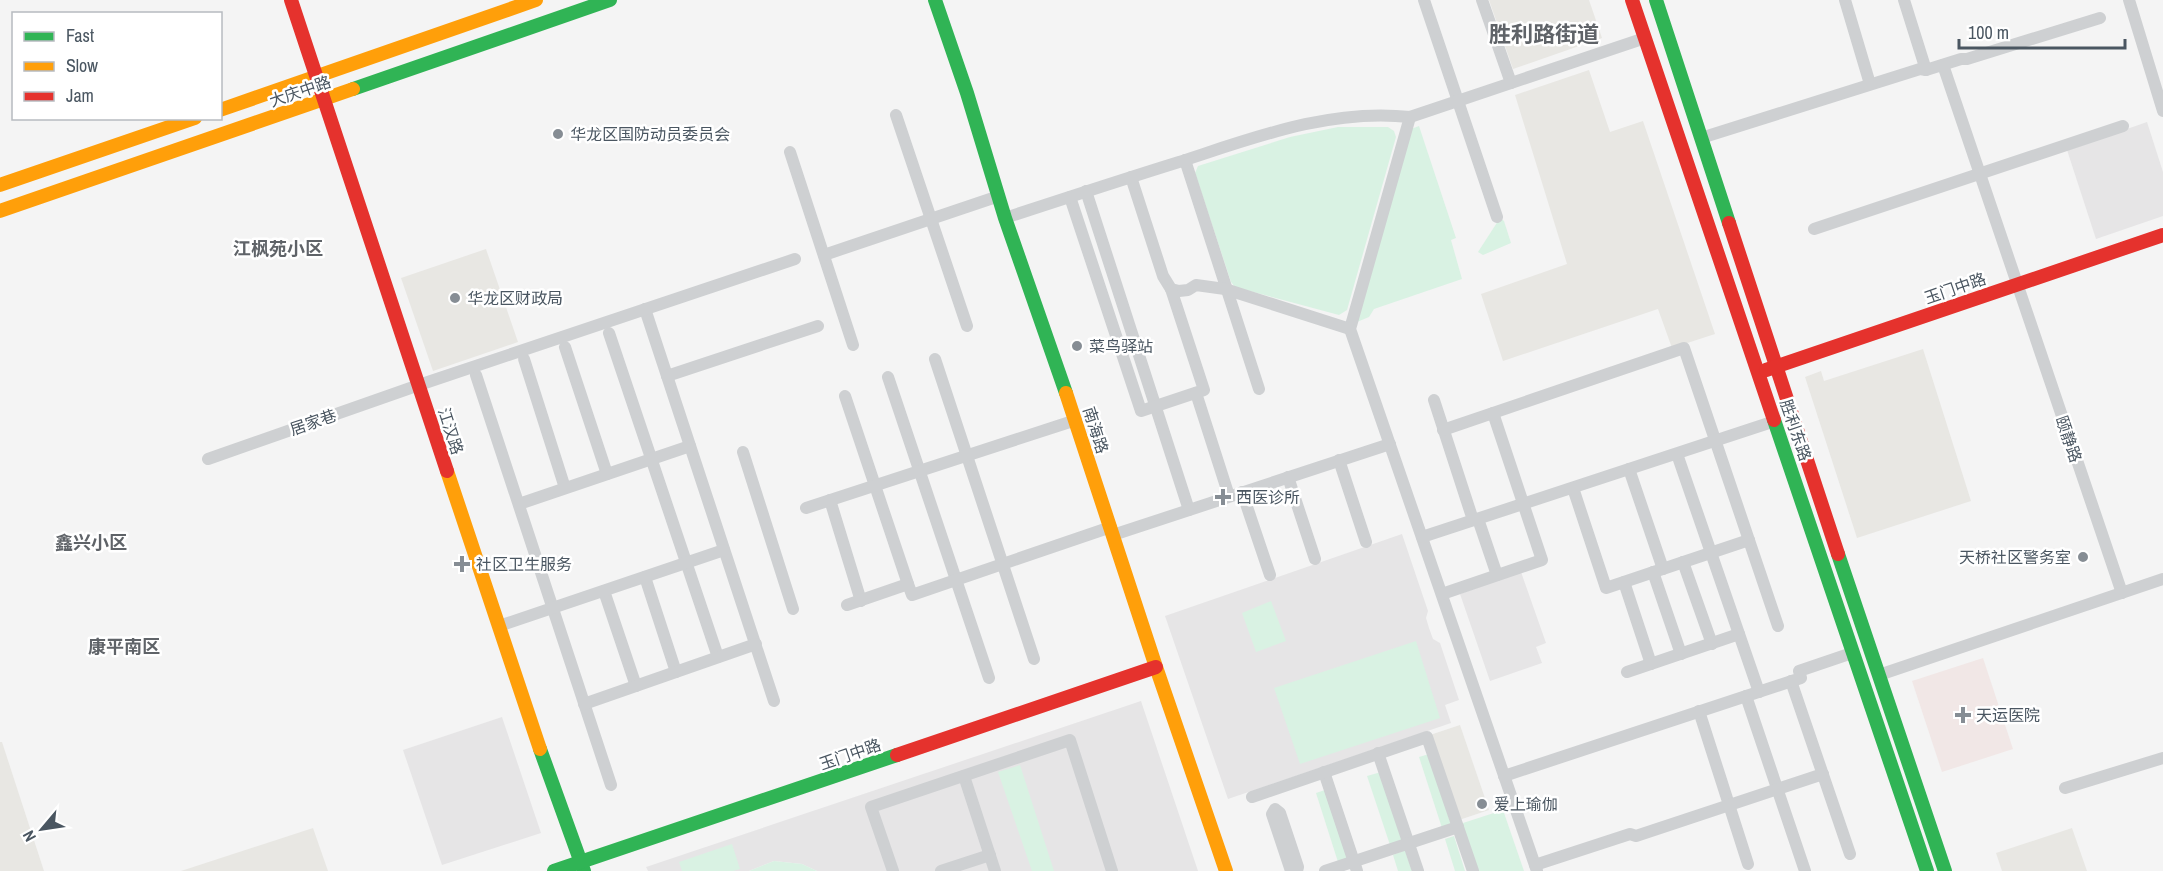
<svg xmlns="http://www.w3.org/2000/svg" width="2163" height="871" font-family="'Archivo Narrow','Noto Sans SC',sans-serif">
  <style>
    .commercial { fill: #e8e7e3 }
    .education { fill: #e6e5e6 }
    .medical { fill: #f1e7e6 }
    .green { fill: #d9f2e3 }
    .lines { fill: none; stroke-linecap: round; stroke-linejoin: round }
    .street { stroke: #ced0d2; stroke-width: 12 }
    .fast { stroke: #30b455; stroke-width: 14 }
    .slow { stroke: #ff9f0a; stroke-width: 14 }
    .jam { stroke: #e5322d; stroke-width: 14 }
    .poi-dot { fill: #868d94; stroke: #fff; stroke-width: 2 }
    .labels { text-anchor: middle; stroke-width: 5; stroke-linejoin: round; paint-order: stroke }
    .street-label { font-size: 16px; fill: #4a5661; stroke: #fff }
    .poi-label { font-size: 16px; fill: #4a5661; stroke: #fff; text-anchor: start }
    .neighbourhood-label { font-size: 18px; font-weight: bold; fill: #5f6368; stroke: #fff }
    .district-label { font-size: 22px; font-weight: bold; fill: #5f6368; stroke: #fff }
  </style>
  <rect width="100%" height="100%" fill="#f4f4f4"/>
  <g class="commercial">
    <path d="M1489,0H1589L1602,38L1513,69Z"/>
    <path d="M1589,70L1610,132L1643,121L1715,334L1672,348L1658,309L1503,361L1481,294L1567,264L1515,95Z"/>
    <path d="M486,249L518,342L433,371L401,278Z"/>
    <path d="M1923,349L1971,501L1857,538L1805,377L1821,371L1824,381Z"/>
    <path d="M1460,725L1489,810L1459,820L1430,735Z"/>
    <path d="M0,742H2L44,871H0Z"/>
    <path d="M313,828L328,871H181Z"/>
    <path d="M2072,828L2087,871H2002L1996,853Z"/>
  </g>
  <g class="education">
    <path d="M2147,122L2163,172V216L2096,239L2067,150Z"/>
    <path d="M1402,534L1428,611L1426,618L1429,628L1433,639L1440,643L1459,700L1445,705L1451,723L1228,799L1165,616Z"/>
    <path d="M1521,572L1546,643L1536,647L1542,663L1490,681L1460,594Z"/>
    <path d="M1141,701L1198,871H817L802,864L774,861L749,871H648L646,867Z"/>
    <path d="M502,717L541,833L442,865L403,750Z"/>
  </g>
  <path class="medical" d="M1983,658L2013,749L1942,772L1912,681Z"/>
  <g class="green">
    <path d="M1419,126L1456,238L1451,240L1462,279L1374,309L1369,317L1357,322L1411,129Z"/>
    <path d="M1338,127H1388L1394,131L1396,137L1347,310L1339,315L1235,287L1231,282L1195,173L1198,166L1290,137Z"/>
    <path d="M1500,218L1504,221L1511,243L1483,255L1478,252Z"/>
    <path d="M1271,601L1286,641L1256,652L1242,613Z"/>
    <path d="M1416,641L1440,718L1300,764L1274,688Z"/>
    <path d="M1429,754L1451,825L1442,828L1419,757Z"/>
    <path d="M1020,765L1054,871H1032L998,772Z"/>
    <path d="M1381,772L1403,841L1390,845L1367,776Z"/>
    <path d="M1328,789L1350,858L1338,862L1316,793Z"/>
    <path d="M1503,810L1524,871H1476L1460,824Z"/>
    <path d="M1454,836L1465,871H1455L1445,839Z"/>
    <path d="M732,844L740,869L733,871H682L679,862Z"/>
    <path d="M1405,850L1412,871H1398L1393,855Z"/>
    <path d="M774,861L802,864L817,871H749Z"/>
  </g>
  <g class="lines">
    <g class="street">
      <path d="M1424,0L1497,217"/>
      <path d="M1482,0L1511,83"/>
      <path d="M1845,0L1870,84"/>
      <path d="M1904,0L1926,70"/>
      <path d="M2129,0L2163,111"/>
      <path d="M1943,65L2122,593"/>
      <path d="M896,115L967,326"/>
      <path d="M1410,117L1350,329L1537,871"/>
      <path d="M1701,138L1920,69L1926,70L1961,59H1967L2100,18"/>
      <path d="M790,152L853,345"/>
      <path d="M1185,160L1259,389"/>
      <path d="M1131,177L1163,276L1171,289L1179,291L1188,290L1196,285L1225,289L1350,329"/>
      <path d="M1086,191L1189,510"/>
      <path d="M1070,197L1141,411L1204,390L1171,289"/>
      <path d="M1005,218C1063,199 1121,180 1179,162C1253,138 1330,108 1410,117L1645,38"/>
      <path d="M1814,229L2123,126"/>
      <path d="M824,255L999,196"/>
      <path d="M645,309L774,701"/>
      <path d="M609,333L718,657"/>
      <path d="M565,347L607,474"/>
      <path d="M524,359L565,488"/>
      <path d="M935,359L1034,659"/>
      <path d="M476,375L611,785"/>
      <path d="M667,376L818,326"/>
      <path d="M888,377L989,678"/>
      <path d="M1196,393L1229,496"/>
      <path d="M845,396L908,584"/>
      <path d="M1434,400L1473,520"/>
      <path d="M1443,430L1684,348L1778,626"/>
      <path d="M743,452L793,609"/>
      <path d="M1677,454L1759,692"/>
      <path d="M208,459L419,385L795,259"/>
      <path d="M1339,460L1366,542"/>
      <path d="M1629,469L1663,569"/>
      <path d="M1288,477L1315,559"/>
      <path d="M1573,488L1606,588L1749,540"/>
      <path d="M1242,492L1270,575"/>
      <path d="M830,500L861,601"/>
      <path d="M519,504L690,446"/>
      <path d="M806,508L1076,420"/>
      <path d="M1478,519L1497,575"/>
      <path d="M1113,535L1390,444"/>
      <path d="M1422,537L1775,421"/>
      <path d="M1683,562L1712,644"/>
      <path d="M1653,572L1681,654"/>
      <path d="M645,577L676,672"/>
      <path d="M1624,582L1651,664"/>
      <path d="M604,591L636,686"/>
      <path d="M1442,594L1542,560L1493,413"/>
      <path d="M847,605L908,584L912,595L1111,527"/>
      <path d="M499,626L724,550"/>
      <path d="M1627,672L1739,634"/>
      <path d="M1879,675L2163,579"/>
      <path d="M1791,681L1850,854"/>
      <path d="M1746,696L1805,871"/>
      <path d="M584,704L756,644"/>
      <path d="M1699,711L1748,864"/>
      <path d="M1378,753L1418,871"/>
      <path d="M1324,772L1357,871"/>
      <path d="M964,776L995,871"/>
      <path d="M1504,776L1801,678L1799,671L1852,653"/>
      <path d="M2065,788L2163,758"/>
      <path d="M1252,797L1427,737L1473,871"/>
      <path d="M1535,865L1630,834L1636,836L1823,774"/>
      <path d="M893,871L871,807L1070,740L1112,871"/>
      <path d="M941,871L990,855"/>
      <path d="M1291,871L1272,814L1275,809L1280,813L1298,867L1297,871"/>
      <path d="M1325,871L1458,827"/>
    </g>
    <g class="fast">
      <path d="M935,0L967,93L1005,218L1066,393"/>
      <path d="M1656,0L1729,223"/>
      <path d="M353,89L610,0"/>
      <path d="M1774,420L1927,871"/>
      <path d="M1838,554L1945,871"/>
      <path d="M540,749L584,871"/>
      <path d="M554,871L897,755"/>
    </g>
    <g class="slow">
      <path d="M220,110L536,0"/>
      <path d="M0,185L195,118"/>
      <path d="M0,211L353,89"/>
      <path d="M1066,393L1156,667L1226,871"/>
      <path d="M447,471L540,749"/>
    </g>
    <g class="jam">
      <path d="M291,0L447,471"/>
      <path d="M1632,0L1774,420"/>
      <path d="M1729,223L1838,554"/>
      <path d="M1766,370L2163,235"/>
      <path d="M897,755L1156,667"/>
    </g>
  </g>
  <g class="poi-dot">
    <circle cx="558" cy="134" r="6"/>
    <circle cx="455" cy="298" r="6"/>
    <circle cx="1077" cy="346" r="6"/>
    <path d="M1220 488h6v6h6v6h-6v6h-6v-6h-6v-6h6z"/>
    <circle cx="2083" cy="557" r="6"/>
    <path d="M459 555h6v6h6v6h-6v6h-6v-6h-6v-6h6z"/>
    <path d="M1960 706h6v6h6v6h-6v6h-6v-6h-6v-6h6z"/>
    <circle cx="1482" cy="804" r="6"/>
  </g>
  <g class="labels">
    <g class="street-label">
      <text transform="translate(300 91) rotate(-19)" y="6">大庆中路</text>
      <text transform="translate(1955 288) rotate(-19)" y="6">玉门中路</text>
      <text transform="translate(313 422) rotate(-19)" y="6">居家巷</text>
      <text transform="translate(1096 430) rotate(72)" y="6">南海路</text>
      <text transform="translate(1796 430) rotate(71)" y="6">胜利东路</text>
      <text transform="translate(451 431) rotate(72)" y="6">江汉路</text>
      <text transform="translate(2069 439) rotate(71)" y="6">颐静路</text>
      <text transform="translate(850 754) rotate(-19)" y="6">玉门中路</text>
    </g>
    <g class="poi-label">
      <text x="570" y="140">华龙区国防动员委员会</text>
      <text x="467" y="304">华龙区财政局</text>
      <text x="1089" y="352">菜鸟驿站</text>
      <text x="1236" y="503">西医诊所</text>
      <text x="2071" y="563" text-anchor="end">天桥社区警务室</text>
      <text x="476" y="570">社区卫生服务</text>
      <text x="1976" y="721">天运医院</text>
      <text x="1494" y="810">爱上瑜伽</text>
    </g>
    <g class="neighbourhood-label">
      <text x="278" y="255">江枫苑小区</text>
      <text x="91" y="549">鑫兴小区</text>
      <text x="124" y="653">康平南区</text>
    </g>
    <g class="district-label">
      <text x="1544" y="42">胜利路街道</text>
    </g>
  </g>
  <rect x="12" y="12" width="210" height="108" fill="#ffffff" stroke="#b7bbc0" stroke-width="1.5"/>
  <rect x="24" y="32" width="30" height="9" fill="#30b455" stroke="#b7bbc0" stroke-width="1.5"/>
  <text x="66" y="42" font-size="18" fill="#4a5661">Fast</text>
  <rect x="24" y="62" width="30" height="9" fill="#ff9f0a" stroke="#b7bbc0" stroke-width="1.5"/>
  <text x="66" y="72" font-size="18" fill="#4a5661">Slow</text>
  <rect x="24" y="92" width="30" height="9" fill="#e5322d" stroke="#b7bbc0" stroke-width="1.5"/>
  <text x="66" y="102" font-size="18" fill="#4a5661">Jam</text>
  <g transform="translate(42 829) rotate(241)" stroke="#ffffff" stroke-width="4.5" paint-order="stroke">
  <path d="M0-4.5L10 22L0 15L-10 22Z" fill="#4a5661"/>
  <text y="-9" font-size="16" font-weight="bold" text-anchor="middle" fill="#4a5661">N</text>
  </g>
  <path d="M1959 39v9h166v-9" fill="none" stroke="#4a5661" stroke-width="3"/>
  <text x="1968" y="39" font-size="18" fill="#4a5661" stroke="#ffffff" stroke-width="4.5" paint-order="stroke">100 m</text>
</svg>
